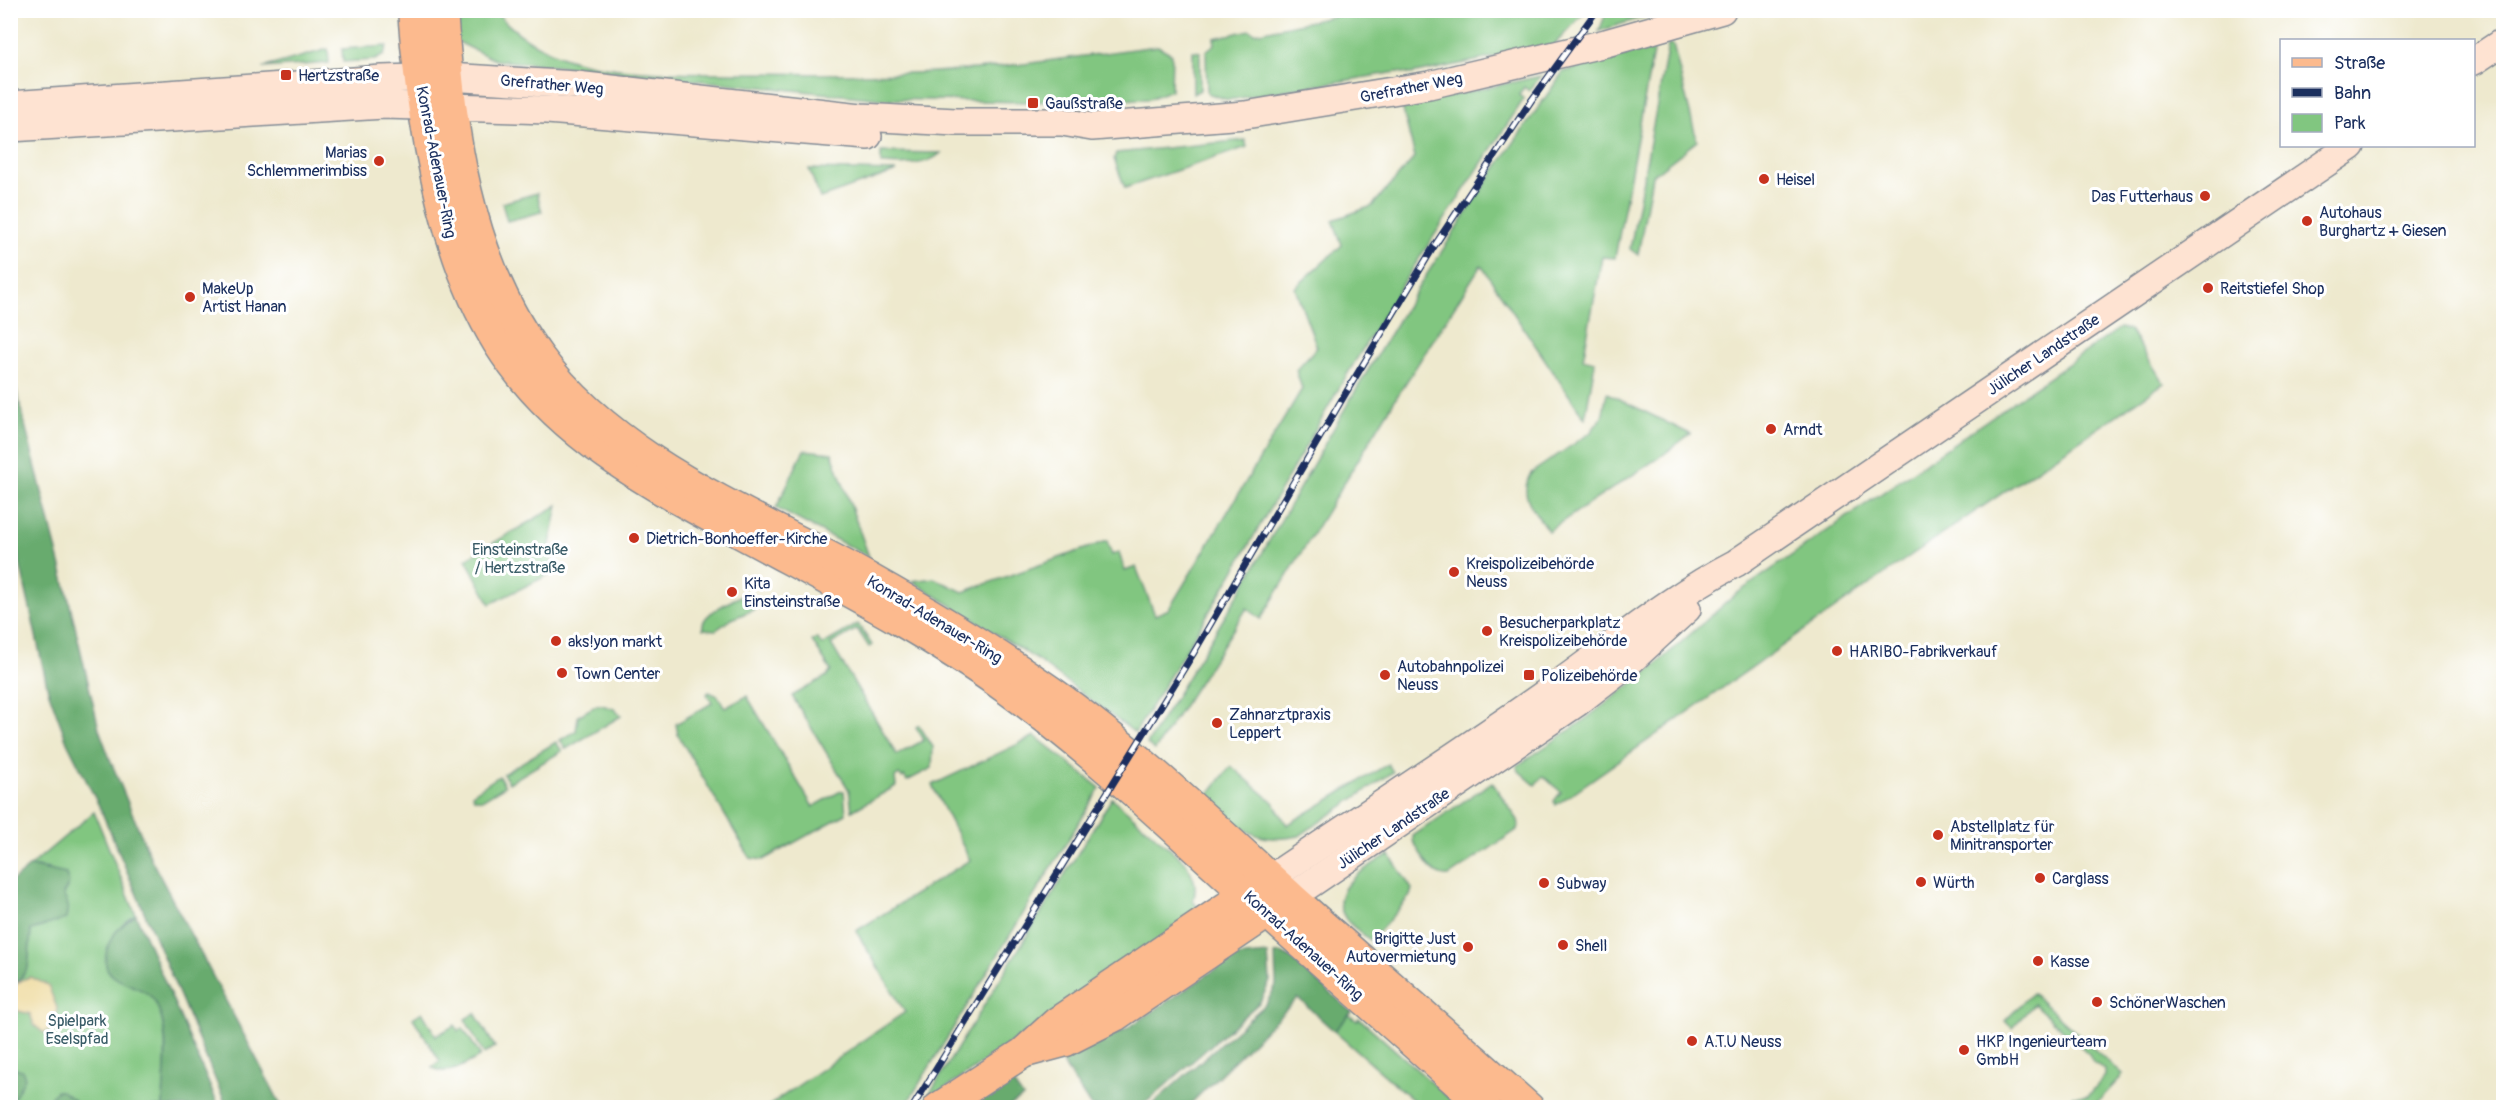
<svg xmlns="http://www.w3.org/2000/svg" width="2514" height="1118" font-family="Pangolin,sans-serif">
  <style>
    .green { fill: #81c680; stroke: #4e7a6f; stroke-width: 1.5 }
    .forest { fill: #68ab6e; stroke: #426d66; stroke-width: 1.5 }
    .sand { fill: #eeda9e; stroke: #84847e; stroke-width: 1.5 }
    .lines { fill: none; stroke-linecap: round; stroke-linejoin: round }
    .secondary-casing { stroke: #848c96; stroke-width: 30 }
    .primary-casing { stroke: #848c96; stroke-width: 33 }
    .secondary { stroke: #fee3d2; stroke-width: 27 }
    .primary { stroke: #fcba8e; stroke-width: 30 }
    .rail-casing { stroke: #1b2f5e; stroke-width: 7 }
    .rail { stroke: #fff; stroke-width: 4.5; stroke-dasharray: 14; stroke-linecap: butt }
    .poi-dot { fill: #c8321e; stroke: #fff; stroke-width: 2 }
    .labels { text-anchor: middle; stroke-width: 6; stroke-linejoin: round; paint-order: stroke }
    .poi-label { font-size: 16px; fill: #1b2f5e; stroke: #fff; text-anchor: start }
    .street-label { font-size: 16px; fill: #1b2f5e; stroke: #fff }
    .park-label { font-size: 16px; fill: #3a5c68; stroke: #fff }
  </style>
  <rect width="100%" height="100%" fill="#fff"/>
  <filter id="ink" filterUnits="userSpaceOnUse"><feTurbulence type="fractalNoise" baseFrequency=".0167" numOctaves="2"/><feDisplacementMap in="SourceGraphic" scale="12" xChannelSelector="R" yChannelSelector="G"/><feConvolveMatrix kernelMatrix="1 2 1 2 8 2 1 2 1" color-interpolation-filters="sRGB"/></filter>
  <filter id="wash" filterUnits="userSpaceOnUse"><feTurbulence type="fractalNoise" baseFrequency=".008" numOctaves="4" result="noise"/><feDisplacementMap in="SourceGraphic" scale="24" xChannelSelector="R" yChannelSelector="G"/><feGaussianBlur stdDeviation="1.35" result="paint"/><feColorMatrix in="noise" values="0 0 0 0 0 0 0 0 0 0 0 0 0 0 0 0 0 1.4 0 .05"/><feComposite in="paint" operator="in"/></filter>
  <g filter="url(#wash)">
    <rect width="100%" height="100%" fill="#eee9ce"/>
    <g class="green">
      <path d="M450,11H496C509,29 533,44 553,53C605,76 682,72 738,73C795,73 853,75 910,73C993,71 1076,56 1158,46L1172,54L1171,90L1149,99L1027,102L881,99L495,60L452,39Z"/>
      <path d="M1358,11H1586L1554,45L1411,74L1397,72L1228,100L1207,93L1206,51L1215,44L1214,38L1250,30L1255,33Z"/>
      <path d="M1607,11H1663L1599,31Z"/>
      <path d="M1668,45H1673L1697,141L1652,176L1638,255L1630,249Z"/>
      <path d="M387,46L384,55L375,60L343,62L342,49Z"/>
      <path d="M1654,47L1615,258L1602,257L1583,359L1595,362L1585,419L1481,265L1396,398L1261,619L1247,608L1155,750L1147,744L1241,590L1350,400L1416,291L1492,174L1563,72Z"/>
      <path d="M328,49L329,63L262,68Z"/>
      <path d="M1193,51L1200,52V90L1193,94Z"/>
      <path d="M1541,76L1529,91L1524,87L1519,95L1524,99L1403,283L1345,378L1228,581L1135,733L1036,659L912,581L934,578L963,592L1107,541L1112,555L1119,552L1125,571L1136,567L1155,615L1169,609L1302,389L1296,370L1317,347L1295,288L1342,245L1333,220L1372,206L1415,157L1402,106Z"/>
      <path d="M1245,140L1247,147L1125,188L1114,159L1116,153Z"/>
      <path d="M881,152L941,153C926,167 900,165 881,164Z"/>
      <path d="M809,169L897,171L820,198Z"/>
      <path d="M537,193L542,212L507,221L502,203Z"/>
      <path d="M2120,328L2130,331L2164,383L1913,554L1556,805L1554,801L1561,792L1543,776L1535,785L1519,771L1517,766L1580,723L1646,673L1736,594Z"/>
      <path d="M1607,393L1690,434L1663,455L1548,531C1535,510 1517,497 1531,473L1590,433L1602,417Z"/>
      <path d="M804,450L832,453L869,557L776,508Z"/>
      <path d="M558,505L549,549L554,572L490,604L466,559Z"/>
      <path d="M740,596L753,597L755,609L732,619L716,630L703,629C699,614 729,603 740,596Z"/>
      <path d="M858,624L872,645L869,647L857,629L831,644L897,755L924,740L916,727L919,725L933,747L932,768L907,781L904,776L902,778L899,775L895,778L896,786L852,811L849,790L792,696L827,676L831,671L812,641L817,638L822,645Z"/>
      <path d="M709,692L718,696L725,708L747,696L813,807L839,792L844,791L846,814L763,860L750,858L678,735L676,724L712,703L707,694Z"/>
      <path d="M602,705L614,709L621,716L566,749L560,740L576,731L578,716L595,706Z"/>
      <path d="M1035,736L1100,788L905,1107H767L905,1012L856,931L970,860L932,785Z"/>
      <path d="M556,742L562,751L509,783L503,774Z"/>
      <path d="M1388,764L1393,772L1299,836C1251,846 1239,825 1207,796L1231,766L1273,802L1287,825Z"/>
      <path d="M499,776L505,786L482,800L474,798L472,794Z"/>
      <path d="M1492,782L1518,820L1519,825L1517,830L1449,876C1431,879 1421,853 1413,841V836Z"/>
      <path d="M1112,798L1186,863C1194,877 1198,886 1193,901L1201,911L923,1104Z"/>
      <path d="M94,812L136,915C119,926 119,929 110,946C90,985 143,979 155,1002C172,1034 163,1073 163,1107H79L75,1101L56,1092L43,1107H11L10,1101L15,1096L13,1067H11V991L28,968L31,930L45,926L49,869L30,866Z"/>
      <path d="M1389,854L1412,889L1410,896L1371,941C1363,934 1352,927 1346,919C1324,888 1369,867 1389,854Z"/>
      <path d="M2032,993L2123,1075L2093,1107H2061L2072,1096H2088L2105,1076V1070L2093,1062L2089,1054L2034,1004L2012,1028L2005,1021Z"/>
      <path d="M422,1012L436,1036L455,1025L458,1031L463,1028L481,1056C465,1064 449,1078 432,1067L440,1061L413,1018Z"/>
      <path d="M475,1013L495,1047L484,1054L465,1019Z"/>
      <path d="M1349,1015L1357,1021L1359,1018L1459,1107H1421L1334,1031Z"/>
    </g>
    <g class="forest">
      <path d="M11,369L64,579L99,729L110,759L151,859L282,1107H227L100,808L67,742L48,690L11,523Z"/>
      <path d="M30,866L66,874L69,884L63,894L68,905L66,919L31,930L28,968L11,991V882Z"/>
      <path d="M136,915L219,1107H163C163,1073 173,1034 155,1002C143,980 96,987 107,950C111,933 122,925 136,915Z"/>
      <path d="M1281,953L1291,958L1352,1012L1334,1031L1298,998L1187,1107H1149L1266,1004L1276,985L1275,954Z"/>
      <path d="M1268,954L1270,981L1260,1002L1149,1100L1139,1107H1091L1060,1059L1126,1029L1234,957Z"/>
      <path d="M11,1067L22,1070L25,1078L15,1096L11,1101Z"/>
      <path d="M1010,1079L1023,1097L1008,1107H969Z"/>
      <path d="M56,1091H61L75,1101L79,1107H43Z"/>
    </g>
    <path class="sand" d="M30,977L48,985L57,1008L54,1027L44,1033L34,1025L30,1014L18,1011L11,1004C10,989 15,981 30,977Z"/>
  </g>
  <g filter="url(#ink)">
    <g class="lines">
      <g class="secondary-casing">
        <g id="secondary">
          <path d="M2474,61L2504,41"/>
          <path d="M10,105L382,79L448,77L576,85L861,117L956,122H1062L1092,127L1245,115L1429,85L1606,43L1722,10"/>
          <path d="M10,128L384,105L547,110L868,136"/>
          <path d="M1271,878C1361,817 1452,759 1540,697C1605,652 1666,599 1736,563L2351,146"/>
          <path d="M1291,897L1578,702L1627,664L1687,609"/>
        </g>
      </g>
      <g class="primary-casing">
        <g id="primary">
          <path d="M413,10C421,118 441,251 498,343C558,439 660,490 757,542C842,588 928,632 1007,689C1091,750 1168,823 1245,893C1325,965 1406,1036 1486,1108"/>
          <path d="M442,10C450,129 467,259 539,357C614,458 738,508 845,565C916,604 986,646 1052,692C1138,753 1215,828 1292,898C1371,968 1450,1038 1529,1108"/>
          <path d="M1029,1051L1066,1041L1115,1016L1284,902"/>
          <path d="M938,1108L1023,1053L1056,1023L1261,884"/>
        </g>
      </g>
      <use href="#secondary" class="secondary"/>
      <use href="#primary" class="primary"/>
      <g class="rail-casing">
        <path id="rail" d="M912,1108L1193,654L1344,396L1433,248L1531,101L1597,10"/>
      </g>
      <use href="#rail" class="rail"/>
    </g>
  </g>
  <g class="poi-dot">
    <rect x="280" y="69" width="12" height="12" rx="3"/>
    <rect x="1027" y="97" width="12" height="12" rx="3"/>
    <circle cx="379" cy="161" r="6"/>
    <circle cx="1764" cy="179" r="6"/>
    <circle cx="2205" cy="196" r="6"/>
    <circle cx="2307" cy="221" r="6"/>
    <circle cx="2208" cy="288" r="6"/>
    <circle cx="190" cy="297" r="6"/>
    <circle cx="1771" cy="429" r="6"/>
    <circle cx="634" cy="538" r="6"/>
    <circle cx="1454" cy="572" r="6"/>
    <circle cx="732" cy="592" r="6"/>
    <circle cx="1487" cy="631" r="6"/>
    <circle cx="556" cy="641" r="6"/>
    <circle cx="1837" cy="651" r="6"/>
    <circle cx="562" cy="673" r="6"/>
    <circle cx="1385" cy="675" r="6"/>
    <rect x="1523" y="669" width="12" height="12" rx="3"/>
    <circle cx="1217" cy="723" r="6"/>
    <circle cx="1938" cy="835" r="6"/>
    <circle cx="2040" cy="878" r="6"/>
    <circle cx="1921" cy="882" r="6"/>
    <circle cx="1544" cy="883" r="6"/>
    <circle cx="1563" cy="945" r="6"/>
    <circle cx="1468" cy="947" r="6"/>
    <circle cx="2038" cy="961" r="6"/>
    <circle cx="2097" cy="1002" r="6"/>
    <circle cx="1692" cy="1041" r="6"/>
    <circle cx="1964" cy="1050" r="6"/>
  </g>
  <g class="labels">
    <g class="poi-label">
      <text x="298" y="81">Hertzstraße</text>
      <text x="1045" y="109">Gaußstraße</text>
      <text x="367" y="158" text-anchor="end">Marias<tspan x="367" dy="18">Schlemmerimbiss</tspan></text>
      <text x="1776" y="185">Heisel</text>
      <text x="2193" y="202" text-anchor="end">Das Futterhaus</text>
      <text x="2319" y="218">Autohaus<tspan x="2319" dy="18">Burghartz + Giesen</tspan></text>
      <text x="202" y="294">MakeUp<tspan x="202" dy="18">Artist Hanan</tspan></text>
      <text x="2220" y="294">Reitstiefel Shop</text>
      <text x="1783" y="435">Arndt</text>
      <text x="646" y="544">Dietrich-Bonhoeffer-Kirche</text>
      <text x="1466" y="569">Kreispolizeibehörde<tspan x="1466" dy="18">Neuss</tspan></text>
      <text x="744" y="589">Kita<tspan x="744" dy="18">Einsteinstraße</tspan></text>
      <text x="1499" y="628">Besucherparkplatz<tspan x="1499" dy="18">Kreispolizeibehörde</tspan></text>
      <text x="568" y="647">aks!yon markt</text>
      <text x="1849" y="657">HARIBO-Fabrikverkauf</text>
      <text x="1397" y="672">Autobahnpolizei<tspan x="1397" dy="18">Neuss</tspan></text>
      <text x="574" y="679">Town Center</text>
      <text x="1541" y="681">Polizeibehörde</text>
      <text x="1229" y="720">Zahnarztpraxis<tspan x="1229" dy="18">Leppert</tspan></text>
      <text x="1950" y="832">Abstellplatz für<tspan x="1950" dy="18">Minitransporter</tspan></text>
      <text x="2052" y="884">Carglass</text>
      <text x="1933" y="888">Würth</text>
      <text x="1556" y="889">Subway</text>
      <text x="1456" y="944" text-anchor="end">Brigitte Just<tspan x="1456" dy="18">Autovermietung</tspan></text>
      <text x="1575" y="951">Shell</text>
      <text x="2050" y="967">Kasse</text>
      <text x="2109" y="1008">SchönerWaschen</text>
      <text x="1704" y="1047">A.T.U Neuss</text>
      <text x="1976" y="1047">HKP Ingenieurteam<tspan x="1976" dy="18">GmbH</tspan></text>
    </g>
    <g class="street-label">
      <text transform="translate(552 84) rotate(5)" y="6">Grefrather Weg</text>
      <text transform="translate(1411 87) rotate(-11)" y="6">Grefrather Weg</text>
      <text transform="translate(437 162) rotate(79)" y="6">Konrad-Adenauer-Ring</text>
      <text transform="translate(2043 354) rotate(-34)" y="6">Jülicher Landstraße</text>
      <text transform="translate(935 619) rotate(31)" y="6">Konrad-Adenauer-Ring</text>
      <text transform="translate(1393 828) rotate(-34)" y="6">Jülicher Landstraße</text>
      <text transform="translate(1304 945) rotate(42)" y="6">Konrad-Adenauer-Ring</text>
    </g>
    <g class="park-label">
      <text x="520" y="555">Einsteinstraße<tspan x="520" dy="18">/ Hertzstraße</tspan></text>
      <text x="77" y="1026">Spielpark<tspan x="77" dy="18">Eselspfad</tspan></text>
    </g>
  </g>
  <rect width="2514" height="1118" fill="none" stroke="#fff" stroke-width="36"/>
  <rect x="2280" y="39" width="195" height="108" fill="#ffffff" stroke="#a4acbf" stroke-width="1.5"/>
  <rect x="2292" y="58" width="30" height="9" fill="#fcba8e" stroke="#a4acbf" stroke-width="1.5"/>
  <text x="2334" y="69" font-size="18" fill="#1b2f5e">Straße</text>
  <rect x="2292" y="88" width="30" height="9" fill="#1b2f5e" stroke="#a4acbf" stroke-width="1.5"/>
  <text x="2334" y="99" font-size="18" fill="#1b2f5e">Bahn</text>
  <rect x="2292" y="114" width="30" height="18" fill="#81c680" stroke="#a4acbf" stroke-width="1.5"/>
  <text x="2334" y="129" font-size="18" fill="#1b2f5e">Park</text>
</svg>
